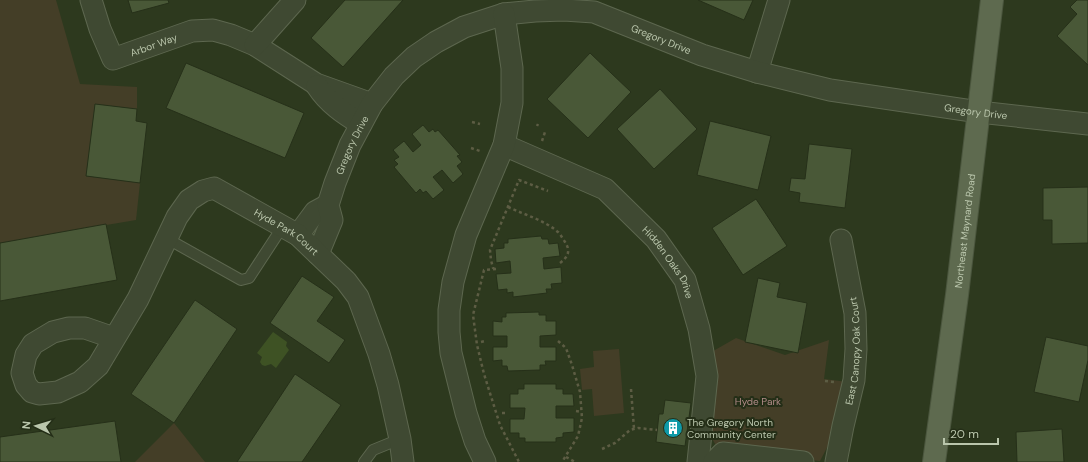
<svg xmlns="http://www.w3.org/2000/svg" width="1088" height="462" font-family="'DM Sans',sans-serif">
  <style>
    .green { fill: #443e27 }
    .water { fill: #3e5224 }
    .building { fill: #495837; stroke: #263019 }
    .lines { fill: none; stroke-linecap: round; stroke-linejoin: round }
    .lane-casing { stroke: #5d674f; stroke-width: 12 }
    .street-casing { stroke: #5d674f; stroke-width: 23 }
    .primary-casing { stroke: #4b563e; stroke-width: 24 }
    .path { stroke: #5d5d44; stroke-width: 2.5; stroke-dasharray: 3 3; stroke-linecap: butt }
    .lane { stroke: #3f4932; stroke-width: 10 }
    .street { stroke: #3f4932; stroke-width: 21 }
    .primary { stroke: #5e6a4f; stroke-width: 22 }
    .labels { text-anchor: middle; stroke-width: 4; stroke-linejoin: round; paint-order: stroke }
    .street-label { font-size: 10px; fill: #bac6ac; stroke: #242e17 }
    .park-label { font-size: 10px; fill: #b28c89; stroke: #242e17 }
    .poi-label { font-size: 10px; fill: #bac6ac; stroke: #242e17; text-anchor: start }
  </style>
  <rect width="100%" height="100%" fill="#2d391e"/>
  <g class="green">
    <path d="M0,0H56L80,84L137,87V109L95,104L86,176L140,183L136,220L0,243Z"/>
    <path d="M736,338L785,355L829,340L824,379L848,382L833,436L820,461L718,449L706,428L708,354Z"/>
    <path d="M619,349L624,413L594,416L592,389L582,390L580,369L594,367L593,351Z"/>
    <path d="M174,423L205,462H135Z"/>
  </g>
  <path class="water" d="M273,332L287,342L286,346L289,350L276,368L271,364L265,366L262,365L260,362L262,357L257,353Z"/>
  <g class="building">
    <path d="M128,0H168L169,3L132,13Z"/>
    <path d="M345,0H403L343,67L311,38Z"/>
    <path d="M698,0H753L744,20Z"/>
    <path d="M1077,0H1088V65L1057,36L1077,14L1070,7Z"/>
    <path d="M590,53L631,92L588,138L547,99Z"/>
    <path d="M186,63L304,113L285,158L166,108Z"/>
    <path d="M660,89L697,129L654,169L617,129Z"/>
    <path d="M95,104L137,109L136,121L147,123L140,183L86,176Z"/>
    <path d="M710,121L771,136L758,190L697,175Z"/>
    <path d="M423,125L429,132L433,129L435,132L438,130L460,155L457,156L462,162L457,166L463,174L453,183L442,170L433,177L444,190L433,199L426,191L423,193L420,189L416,193L394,167L398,164L394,160L399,157L393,150L404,141L413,152L421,145L412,134Z"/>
    <path d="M809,144L852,149L845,208L799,202L800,193L789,191L791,178L805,179Z"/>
    <path d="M1088,187V243L1052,244V220H1043V188Z"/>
    <path d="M756,199L787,246L743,275L712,228Z"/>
    <path d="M106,224L117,280L0,301V243Z"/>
    <path d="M541,236L542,239H548L549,244L558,243L560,256L543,258L544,269L561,267L562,283L551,284L552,289H546L547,293L513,297V292L507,293V289L498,290L496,274L511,273L510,261L496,263L495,249L504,248V243H508V239Z"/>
    <path d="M302,276L334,297L317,321L345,340L329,363L270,323Z"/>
    <path d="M758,278L780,283L777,297L807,303L798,353L745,342Z"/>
    <path d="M195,300L237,329L174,423L131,394Z"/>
    <path d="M539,312V315H546V321H556V335L540,336V347H556V361H545L546,365H540V370L508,371L507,366H502V360L493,361V347H507V336H493V321L502,322V317H506V313Z"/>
    <path d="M1046,337L1088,346V360L1079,402L1034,392Z"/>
    <path d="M295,374L341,405L302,462H237Z"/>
    <path d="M524,384H556V389H563V394H573L574,406H556V418H574V432L563,433V437L556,438V442H525V438H519V433H510V419H524L525,408H510V394H518V389H524Z"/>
    <path d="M665,400L691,403L685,446L656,442L659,414H663Z"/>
    <path d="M115,421L121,462H0V437Z"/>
    <path d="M1062,429L1064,462H1017L1016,432Z"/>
  </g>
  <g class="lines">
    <g class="lane-casing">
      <g id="lane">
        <path d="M166,238L241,280L249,278L283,226"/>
        <path d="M364,462L373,450L400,439"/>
      </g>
    </g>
    <g class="street-casing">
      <g id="street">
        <path id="s1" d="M91,0L100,29L113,59L192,31L213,30L231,35L255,45L316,84L372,104"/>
        <path d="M255,45L295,0"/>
        <path d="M757,72L779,0"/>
        <path d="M317,86C328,103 344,114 361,124"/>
        <path id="s2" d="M504,145L605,189L656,239L685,280L699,329L707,376L698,462"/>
        <path d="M298,235L315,212L328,205"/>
        <path id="s3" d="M318,254L332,220L328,205L335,183L350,145L372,104L394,76L414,57L436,42L464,27L504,14L535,11L564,10L594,12L702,55L757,72L830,90L979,112L1088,124"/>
        <path id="s4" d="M114,338L85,328H69L53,332L33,344L26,355L22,373L26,385L32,392L39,394L58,392L80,382L98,366L138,299L177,217L189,200L203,191L214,188L298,235L346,281L358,297L379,354L388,385L400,439L403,462"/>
        <path d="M485,462L475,441L466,413L451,353L449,332V310L453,282L466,235L504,145L512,103V68L504,14"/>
        <path d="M714,462L723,453L803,462"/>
        <path id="s5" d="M836,462L843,426L854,380L856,349L855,313L841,240"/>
      </g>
    </g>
    <g class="primary-casing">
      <g id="primary">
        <path id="s6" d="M934,462L957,295L992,0"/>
      </g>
    </g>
    <g class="path">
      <path d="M472,122L480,124"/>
      <path d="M537,126L538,124"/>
      <path d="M542,141L545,132"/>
      <path d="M471,148L480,151"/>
      <path d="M508,207C525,215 544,220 558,232C561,235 563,239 565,242C571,251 568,257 560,263"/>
      <path d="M495,269L493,268L491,260L490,250L519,180L548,191"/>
      <path d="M496,269L484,270L473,315L477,345L484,374L500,425L519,462"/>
      <path d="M558,341L566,348L572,365L580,392L582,418L578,436L562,462"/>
      <path d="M481,342L485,341"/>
      <path d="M825,381L834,382"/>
      <path d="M631,389L634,429"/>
      <path d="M576,411L581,412"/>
      <path d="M502,413H506"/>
      <path d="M602,449L615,443L630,430L638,428L657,430"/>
      <path d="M566,457L575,462"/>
    </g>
    <use href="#lane" class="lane"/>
    <use href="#street" class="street"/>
    <use href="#primary" class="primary"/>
  </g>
  <defs>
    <g id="building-disc" transform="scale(1)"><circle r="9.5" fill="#0f9aa8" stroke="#242e17"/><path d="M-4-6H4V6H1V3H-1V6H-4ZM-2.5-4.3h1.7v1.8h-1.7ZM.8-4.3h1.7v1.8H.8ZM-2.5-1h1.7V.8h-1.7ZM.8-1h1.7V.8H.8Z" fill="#fff"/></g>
  </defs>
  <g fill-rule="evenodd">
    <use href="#building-disc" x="673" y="428"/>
  </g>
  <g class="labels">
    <g class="street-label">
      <text dy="4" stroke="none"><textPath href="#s3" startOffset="489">Gregory Drive</textPath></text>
      <text dy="4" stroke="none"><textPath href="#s1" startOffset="106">Arbor Way</textPath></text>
      <text dy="4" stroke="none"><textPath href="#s3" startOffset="813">Gregory Drive</textPath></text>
      <text dy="4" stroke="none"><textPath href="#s3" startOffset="117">Gregory Drive</textPath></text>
      <text dy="4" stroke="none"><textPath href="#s6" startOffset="233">Northeast Maynard Road</textPath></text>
      <text dy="4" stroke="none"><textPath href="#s4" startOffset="517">Hyde Park Court</textPath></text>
      <text dy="4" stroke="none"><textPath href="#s2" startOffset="208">Hidden Oaks Drive</textPath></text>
      <text dy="4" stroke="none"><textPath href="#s5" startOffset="113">East Canopy Oak Court</textPath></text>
    </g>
    <g class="park-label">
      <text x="758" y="405">Hyde Park</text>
    </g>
    <g class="poi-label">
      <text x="687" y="426">The Gregory North<tspan x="687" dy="12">Community Center</tspan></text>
    </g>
  </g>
  <g transform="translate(36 426) rotate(275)" stroke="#242e17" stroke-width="3" paint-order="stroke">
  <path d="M0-3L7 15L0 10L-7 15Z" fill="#bac6ac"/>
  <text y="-6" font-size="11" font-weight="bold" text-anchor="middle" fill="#bac6ac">N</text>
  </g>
  <path d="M944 438v6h54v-6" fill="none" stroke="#bac6ac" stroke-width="2"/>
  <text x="950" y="438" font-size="12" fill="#bac6ac" stroke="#242e17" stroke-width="3" paint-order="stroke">20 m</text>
</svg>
